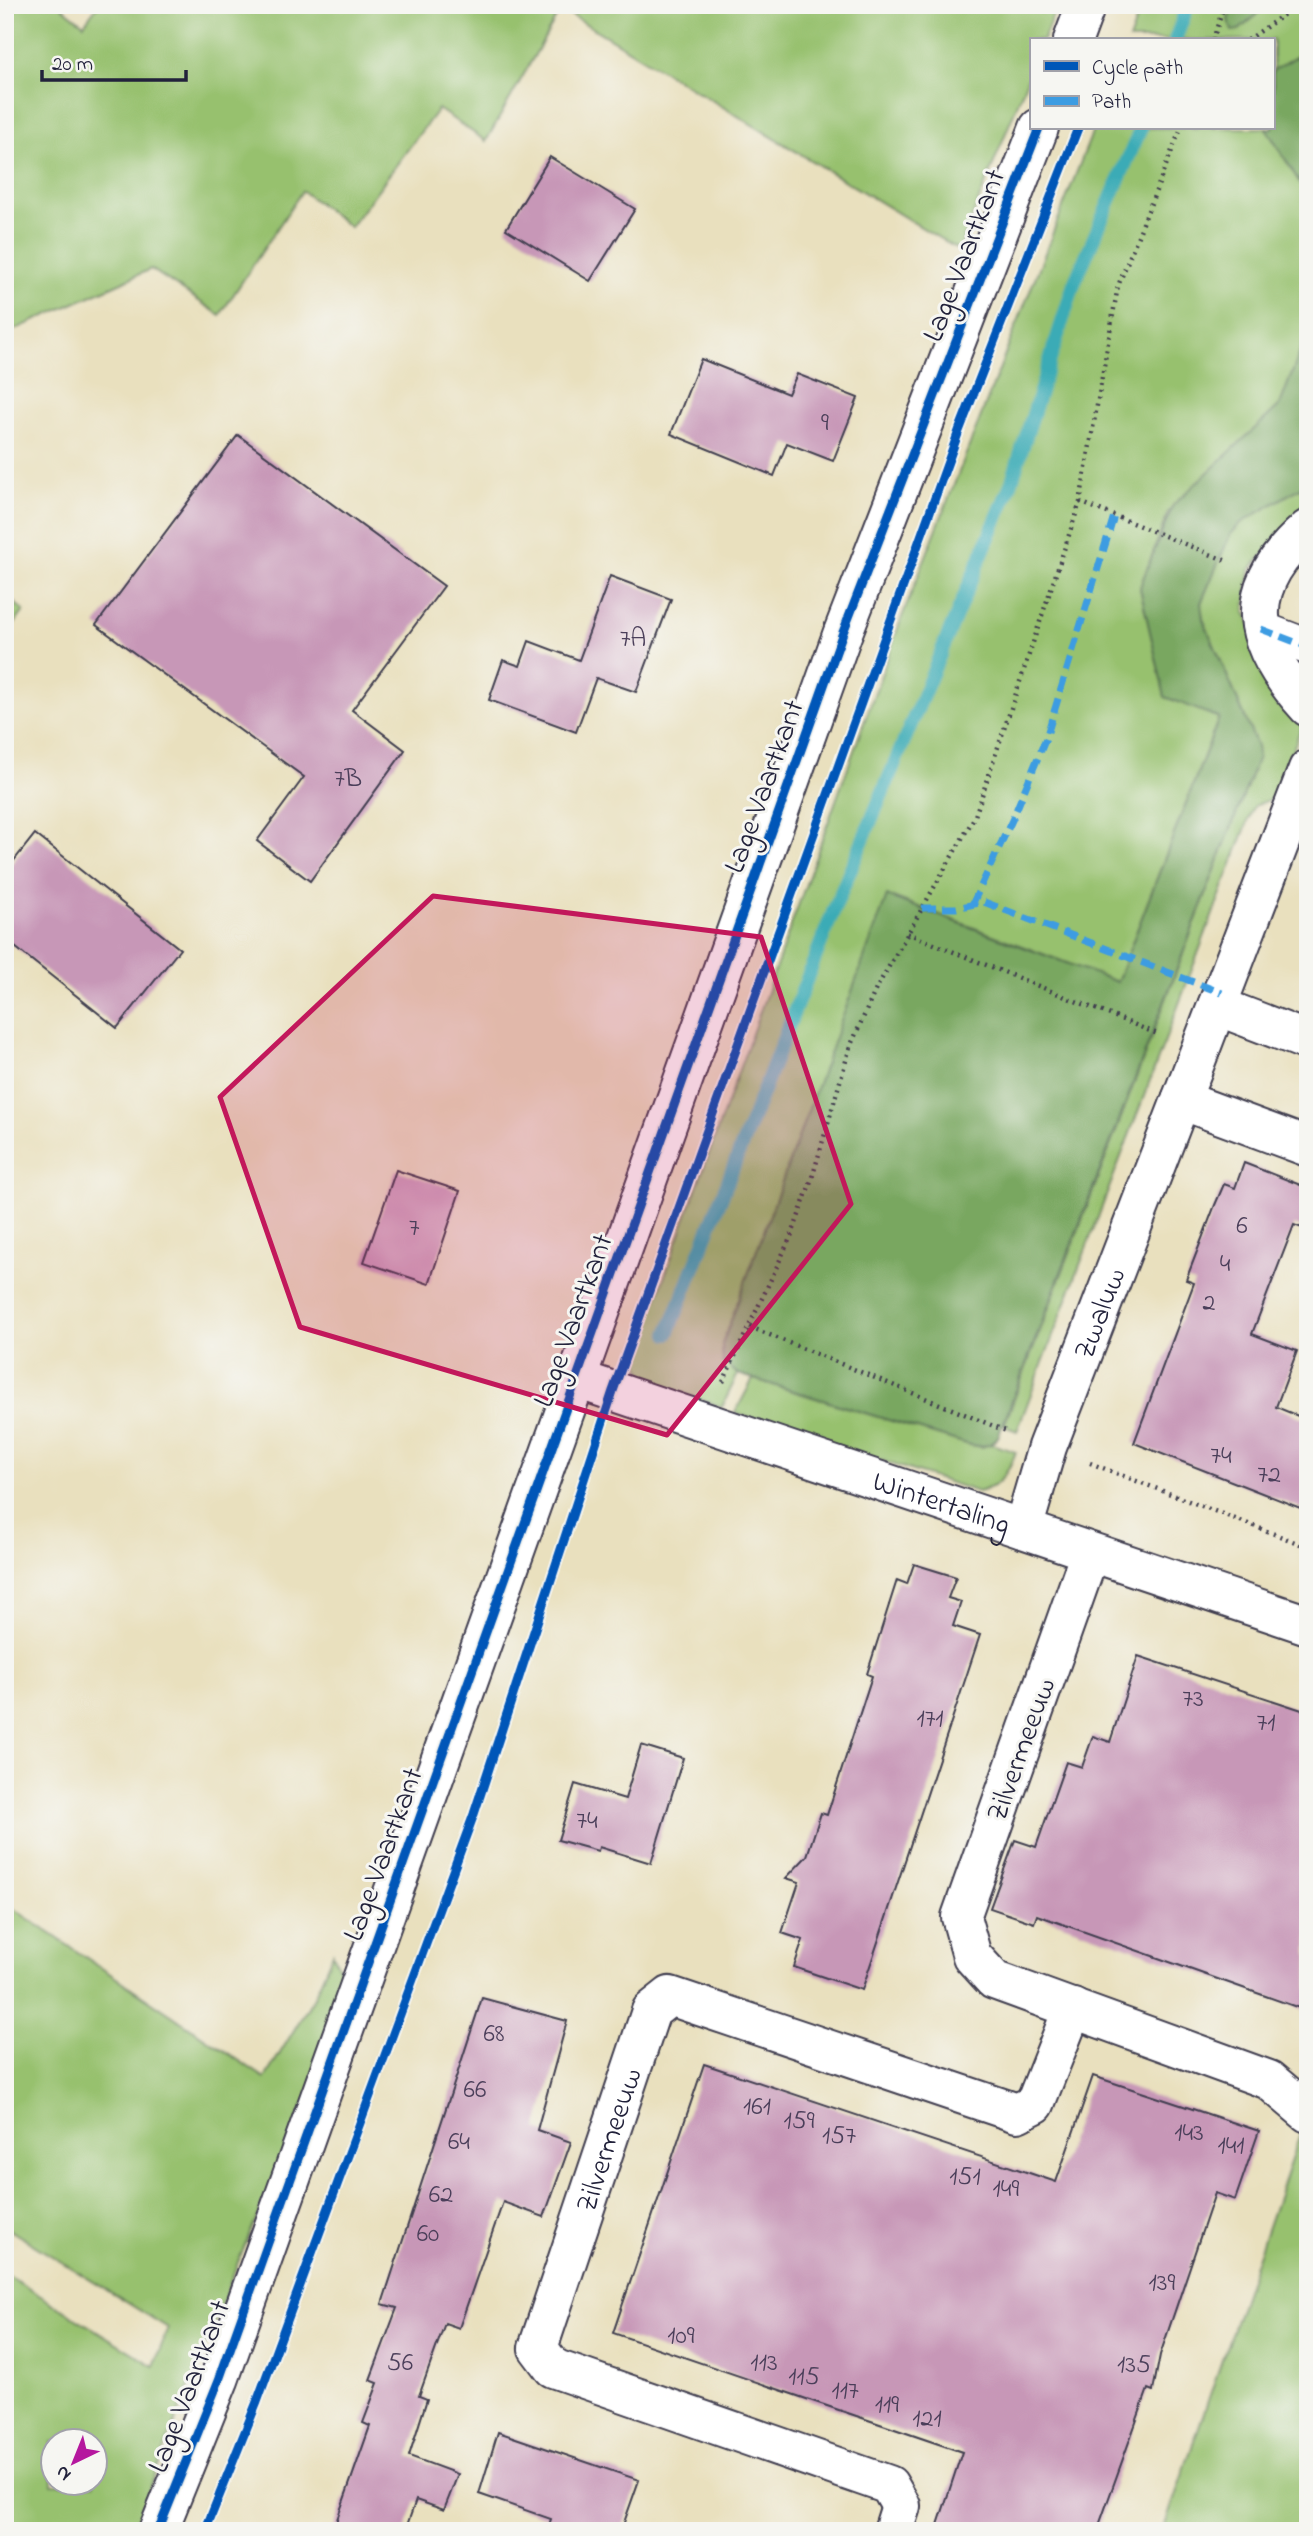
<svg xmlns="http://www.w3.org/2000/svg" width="1313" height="2536" font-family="'Indie Flower',sans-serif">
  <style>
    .green { fill: #97c16e; stroke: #5c7254; stroke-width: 2; fill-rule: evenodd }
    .forest { fill: #79a761; stroke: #4e644e; stroke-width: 2 }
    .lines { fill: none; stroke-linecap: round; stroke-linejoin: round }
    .stream { stroke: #3aabb6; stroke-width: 14 }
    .building { fill: #c797b7 }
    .pedestrian-casing { stroke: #403e4f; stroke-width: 38 }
    .minor-casing { stroke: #403e4f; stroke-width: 42 }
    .tertiary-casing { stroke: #403e4f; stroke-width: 42 }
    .path { stroke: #403e4f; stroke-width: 4.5; stroke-dasharray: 2 5; stroke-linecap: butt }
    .pedestrian { stroke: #fff; stroke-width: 35 }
    .minor { stroke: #fff; stroke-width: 38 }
    .tertiary { stroke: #fff; stroke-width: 38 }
    .quiet { stroke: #3c9ce2; stroke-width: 7; stroke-dasharray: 14 7; stroke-linecap: butt }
    .cycleway-casing { stroke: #f6f6f2; stroke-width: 13 }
    .cycleway { stroke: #0057b8; stroke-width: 9 }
    .marked { fill: #c2185b; fill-opacity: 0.2; stroke: #c2185b; stroke-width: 5; stroke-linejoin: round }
    .labels { text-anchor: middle; stroke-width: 6; stroke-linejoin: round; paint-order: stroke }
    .number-label { font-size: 26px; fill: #4b3f5a }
    .street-label { font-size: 30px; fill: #22223b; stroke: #f6f6f2 }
  </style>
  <rect width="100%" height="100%" fill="#f6f6f2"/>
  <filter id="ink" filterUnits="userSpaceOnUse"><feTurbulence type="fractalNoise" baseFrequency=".0143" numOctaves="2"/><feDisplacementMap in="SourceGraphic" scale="14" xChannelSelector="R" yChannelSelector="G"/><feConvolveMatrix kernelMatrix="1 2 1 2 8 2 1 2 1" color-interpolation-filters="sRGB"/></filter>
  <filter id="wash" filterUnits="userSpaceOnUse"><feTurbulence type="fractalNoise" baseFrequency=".00686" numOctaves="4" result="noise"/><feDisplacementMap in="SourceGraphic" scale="28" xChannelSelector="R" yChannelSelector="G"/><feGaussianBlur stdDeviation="1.57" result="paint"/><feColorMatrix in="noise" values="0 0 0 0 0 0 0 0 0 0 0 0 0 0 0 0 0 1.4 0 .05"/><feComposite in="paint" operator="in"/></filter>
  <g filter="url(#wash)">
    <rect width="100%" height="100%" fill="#e9e0be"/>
    <g class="green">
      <path d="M5,5H59L84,24L98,5H1057L1043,40H1031V70L959,250L561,9L486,141L438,109L350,227L302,191L220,315L151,269L5,334Z"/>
      <path d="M1142,5H1233L1228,20L1239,30L1268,5H1308V50L1273,70V40H1129Z"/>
      <path d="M1094,128H1266L1308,196V331L1280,405L1168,512L1140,588L1165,696L1219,717L1117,982L893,897L722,1344L723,1362L738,1374L722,1407L647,1381L637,1360L650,1317L902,617Z"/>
      <path d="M1308,483V513L1277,539L1250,570L1245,612L1303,722L1276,797L1254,806L1017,1431L1004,1426L1258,757L1257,746L1203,619L1201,603L1229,535L1241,523Z"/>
      <path d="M5,595L24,611L5,637Z"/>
      <path d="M753,1379L970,1445L982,1447L992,1444L1016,1452C1007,1474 1001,1486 978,1492L735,1413Z"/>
      <path d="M5,1903L265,2078L314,1997L333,1953L345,1984L334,2033L236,2267L133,2531H5V2274L154,2366L168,2328L5,2227ZM52,2442H94V2484H52Z"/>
      <path d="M1302,2128L1308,2131V2531H1163Z"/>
    </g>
    <g class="forest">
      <path d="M1233,5H1268L1239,30L1232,31L1228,20Z"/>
      <path d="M1308,50V196L1266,128H1273V70Z"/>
      <path d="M1308,331V483L1241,523L1230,535L1201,603L1203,619L1257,746L1258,757L998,1437C989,1447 982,1447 970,1445L738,1374L723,1362L722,1345L887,896L1117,982L1219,718L1165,697L1140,588L1142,581L1173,505L1280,405Z"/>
    </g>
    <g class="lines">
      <g class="stream">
        <path d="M1175,40L1188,5"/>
        <path d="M668,1334L835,907L1011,484L1074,284L1141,128"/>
      </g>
    </g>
    <g id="blocks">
      <g class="building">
        <path d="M550,157L635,209L590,281L506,229Z"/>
        <path d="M701,359L788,394L797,374L858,398L833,461L787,443L774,476L671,434Z"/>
        <path d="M238,435L444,586L352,710L405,750L310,881L257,841L304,777L96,625Z"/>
        <path d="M610,576L671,599L636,692L596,678L576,732L489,700L503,660L520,666L529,641L579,660Z"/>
        <path d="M35,834L180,949L117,1028L5,939V872Z"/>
        <path d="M1244,1163L1308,1188V1230L1294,1225L1252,1334L1297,1351L1276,1407L1308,1420V1511L1134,1443L1194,1283L1186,1280L1215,1205L1224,1184L1235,1188Z"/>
        <path d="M396,1170L460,1191L429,1284L364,1262Z"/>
        <path d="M914,1564L956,1577L948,1598L961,1602L953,1626L980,1635L862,1990L794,1967L803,1940L782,1933L799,1882L786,1878L807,1856L821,1813L827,1815L872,1676L867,1674L897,1580L907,1584Z"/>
        <path d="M1138,1656L1308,1712V2011L1037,1915L1034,1923L990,1908L1015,1840L1036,1847L1066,1762L1082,1767L1093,1736L1110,1742Z"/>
        <path d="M641,1745L683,1758L651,1863L599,1847L598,1851L558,1840L575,1784L625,1799Z"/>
        <path d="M482,1998L567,2021L537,2130L571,2142L544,2217L503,2202L459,2328L445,2323L419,2396L427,2399L409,2456L458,2474L444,2510L416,2500L405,2531H333L370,2426L363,2423L378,2383L370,2380L397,2308L382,2304Z"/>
        <path d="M704,2064L1056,2182L1093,2076L1259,2131L1235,2200L1215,2193L1160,2355L1153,2391L1148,2389L1097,2531H936L962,2452L613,2333Z"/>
        <path d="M498,2432L639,2480L621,2531H547L551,2519L479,2494Z"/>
      </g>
    </g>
  </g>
  <g filter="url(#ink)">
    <use href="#blocks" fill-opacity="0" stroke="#403e4f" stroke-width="2"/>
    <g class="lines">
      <g class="pedestrian-casing">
        <path id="pedestrian" d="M1261,629L1308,647"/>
      </g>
      <g class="minor-casing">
        <g id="minor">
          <path d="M1308,529C1238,589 1250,643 1308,707"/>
          <path d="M1217,1006L1308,769"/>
          <path d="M1308,1041L1217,1006L1181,1100L1308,1147"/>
          <path id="s1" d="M577,1379L1308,1625"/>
          <path id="s2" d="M1023,1529L1047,1447L1181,1100"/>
          <path d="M1090,1553L961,1917L972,1956L994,1980L1269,2080L1308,2113"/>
          <path id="s3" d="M893,2531L901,2506L889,2485L553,2368L538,2348L651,2011L670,1996L1017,2113L1035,2104L1073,2008"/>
        </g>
      </g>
      <g class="tertiary-casing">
        <g id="tertiary">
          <path d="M1073,40L1086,5"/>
          <path d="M158,2531L219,2380L842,635L1039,128"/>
        </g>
      </g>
      <g class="path">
        <path d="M1213,40L1224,5"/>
        <path d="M1248,40L1297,5"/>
        <path d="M1080,502L1227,561"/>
        <path d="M907,933L1160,1035"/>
        <path d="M750,1327L1006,1431"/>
        <path d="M723,1382L793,1232L813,1175L850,1047L876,989L975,816L1080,502L1118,286L1181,128"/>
        <path d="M1090,1463L1308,1547"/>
      </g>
      <use href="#pedestrian" class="pedestrian"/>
      <use href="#minor" class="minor"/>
      <use href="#tertiary" class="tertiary"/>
      <g class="quiet">
        <path d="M1306,530H1308"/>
        <path d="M1261,629L1308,647"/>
        <path d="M972,905L1013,818L1046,738L1114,516"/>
        <path d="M922,908H956L984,902L1222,993"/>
      </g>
      <g class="cycleway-casing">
        <g id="cycleway">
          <path d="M158,2531L219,2380L842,635L1039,128"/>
          <path d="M205,2531L257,2402L474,1814L613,1391L959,431L1078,128"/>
        </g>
      </g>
      <use href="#cycleway" class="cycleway"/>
    </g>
  </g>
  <path class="marked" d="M433,896L761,937L851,1204L667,1435L300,1327L220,1097Z"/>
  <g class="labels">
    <g class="number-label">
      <text x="825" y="430">9</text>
      <text x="633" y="646">7A</text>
      <text x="348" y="786">7B</text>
      <text x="1242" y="1233">6</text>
      <text x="414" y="1235">7</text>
      <text x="1225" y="1271">4</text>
      <text x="1209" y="1310">2</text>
      <text x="1221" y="1463">74</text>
      <text x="1269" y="1482">72</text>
      <text x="1193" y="1706">73</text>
      <text x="930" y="1726">171</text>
      <text x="1266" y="1730">71</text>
      <text x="587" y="1828">74</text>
      <text x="494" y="2041">68</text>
      <text x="475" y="2097">66</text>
      <text x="757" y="2114">161</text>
      <text x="799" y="2128">159</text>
      <text x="1189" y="2140">143</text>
      <text x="839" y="2143">157</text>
      <text x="459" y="2149">64</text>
      <text x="1231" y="2153">141</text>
      <text x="965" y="2184">151</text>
      <text x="1006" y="2196">149</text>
      <text x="441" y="2202">62</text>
      <text x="428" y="2241">60</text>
      <text x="1162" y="2290">139</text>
      <text x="681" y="2343">109</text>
      <text x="400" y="2370">56</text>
      <text x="764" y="2370">113</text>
      <text x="1134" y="2372">135</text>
      <text x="804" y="2384">115</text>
      <text x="845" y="2398">117</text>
      <text x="887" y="2412">119</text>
      <text x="927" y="2426">121</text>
    </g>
    <g class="street-label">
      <text transform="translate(963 255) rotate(-69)" y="10">Lage Vaartkant</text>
      <text transform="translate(763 786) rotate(-70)" y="10">Lage Vaartkant</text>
      <text dy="10" stroke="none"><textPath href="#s2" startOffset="229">Zwaluw</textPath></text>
      <text transform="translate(572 1320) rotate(-70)" y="10">Lage Vaartkant</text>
      <text dy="10" stroke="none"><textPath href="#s1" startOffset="385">Wintertaling</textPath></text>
      <text transform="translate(1020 1749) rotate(-70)" y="10">Zilvermeeuw</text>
      <text transform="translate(382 1854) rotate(-70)" y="10">Lage Vaartkant</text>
      <text dy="10" stroke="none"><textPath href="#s3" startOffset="651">Zilvermeeuw</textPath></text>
      <text transform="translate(188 2386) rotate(-69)" y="10">Lage Vaartkant</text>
    </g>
  </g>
  <rect width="1313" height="2536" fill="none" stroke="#f6f6f2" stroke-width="28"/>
  <rect x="1030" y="38" width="245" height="91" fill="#f6f6f2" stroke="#a1a1a9" stroke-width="2"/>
  <rect x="1044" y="61" width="35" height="10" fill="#0057b8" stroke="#a1a1a9" stroke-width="2"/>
  <text x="1092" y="74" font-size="21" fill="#22223b">Cycle path</text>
  <rect x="1044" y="96" width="35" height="10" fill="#3c9ce2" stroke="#a1a1a9" stroke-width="2"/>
  <text x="1092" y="108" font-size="21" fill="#22223b">Path</text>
  <g transform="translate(74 2462) rotate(223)"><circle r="33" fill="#f6f6f2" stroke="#a1a1a9" stroke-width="2"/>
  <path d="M0-5L12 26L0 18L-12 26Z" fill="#b5179e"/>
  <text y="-10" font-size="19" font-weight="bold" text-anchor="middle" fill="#22223b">N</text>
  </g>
  <path d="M42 70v10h144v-10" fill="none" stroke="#22223b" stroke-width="3.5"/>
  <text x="52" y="70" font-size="21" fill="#22223b" stroke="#f6f6f2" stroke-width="5" paint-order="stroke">20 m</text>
</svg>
